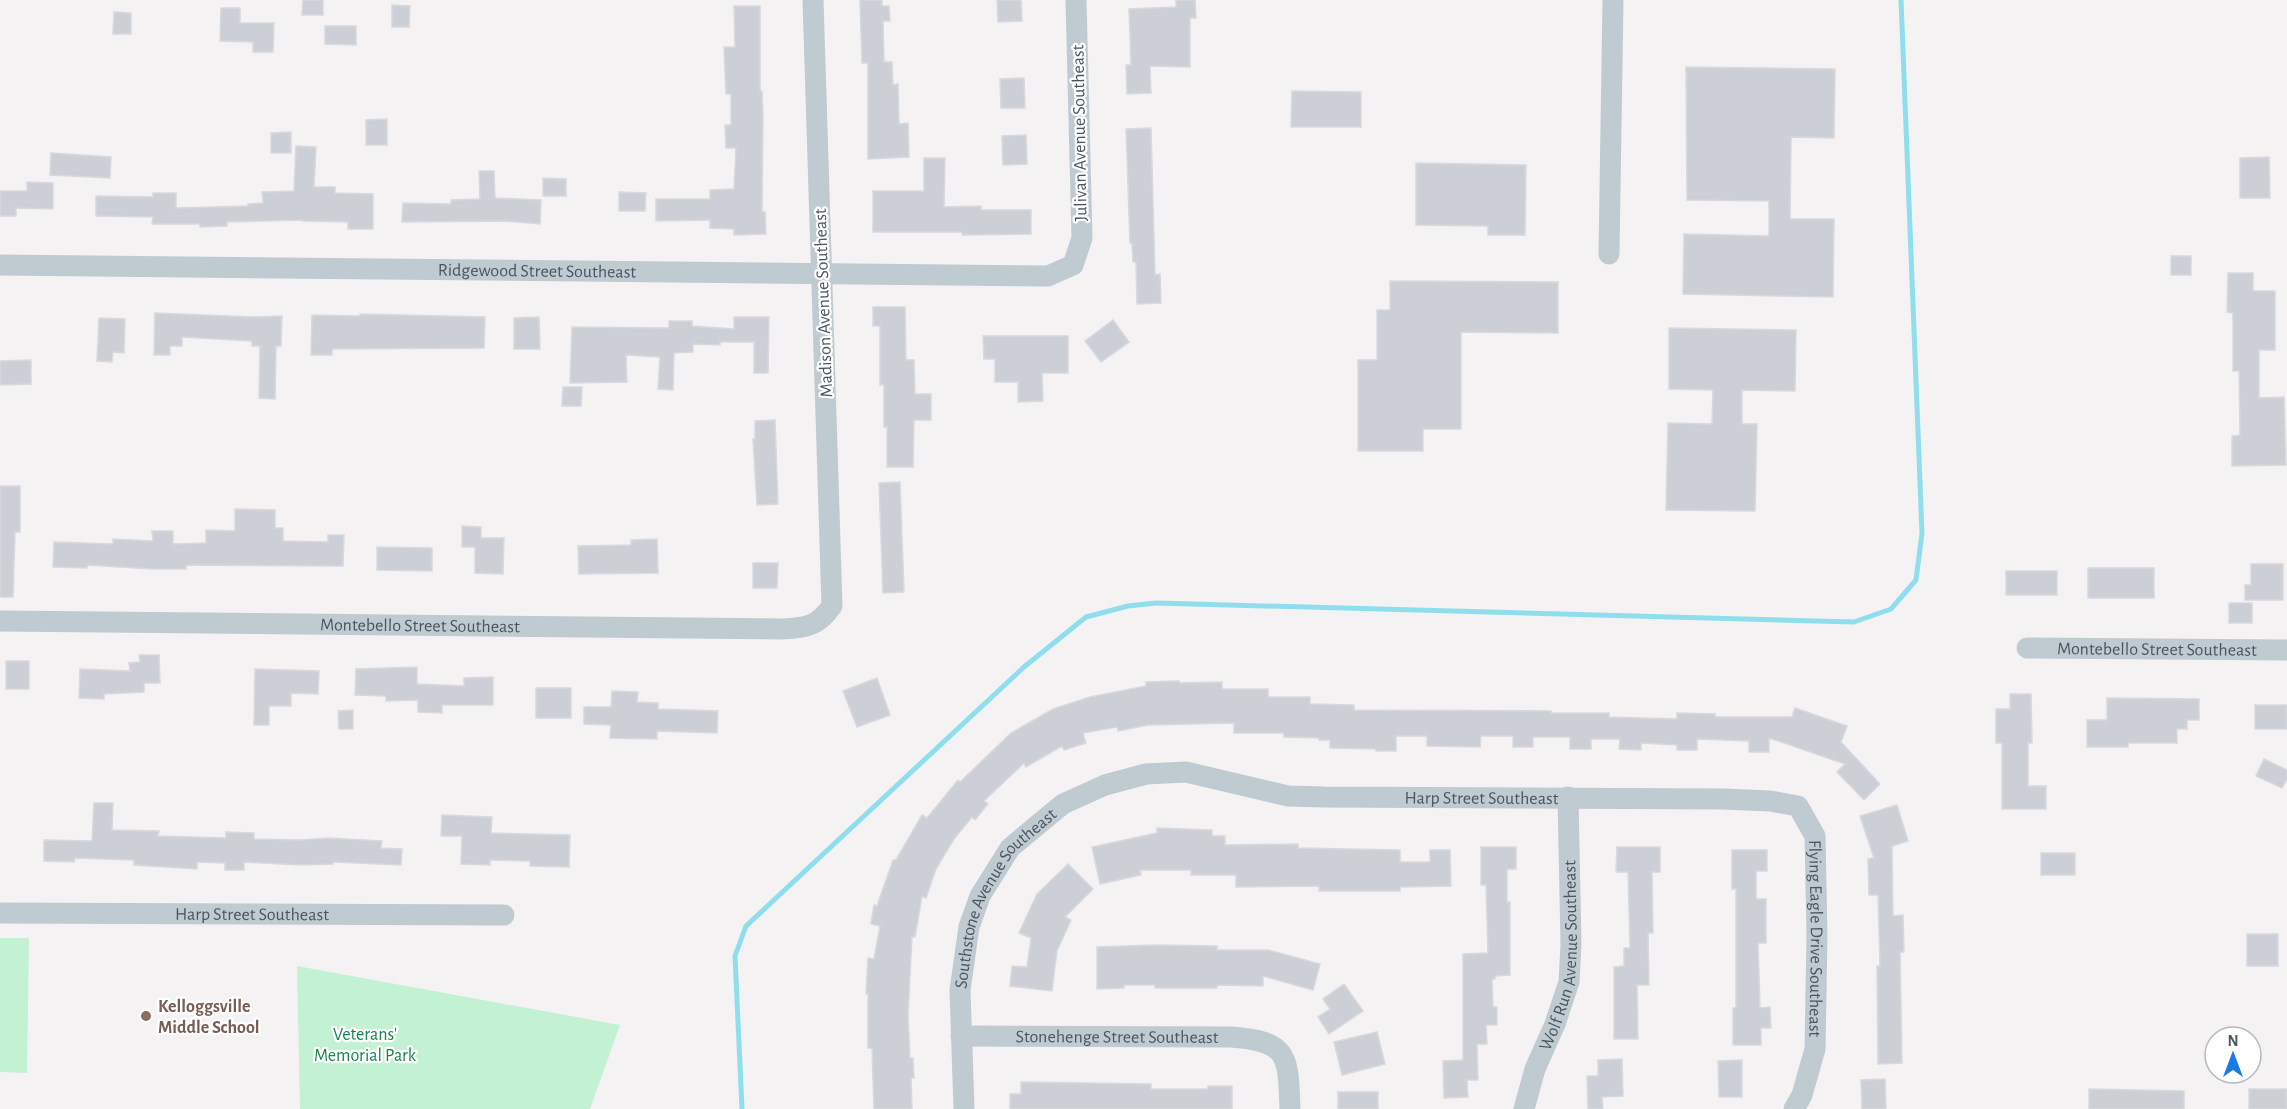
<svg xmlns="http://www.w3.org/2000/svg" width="2287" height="1109" font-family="'Alegreya Sans',sans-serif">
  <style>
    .green { fill: #c2f1d3 }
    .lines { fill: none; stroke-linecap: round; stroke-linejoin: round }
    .stream { stroke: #8fdeee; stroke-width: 5 }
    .building { fill: #cccfd5; stroke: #d7d9de; stroke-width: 1.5 }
    .street { stroke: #c0cad1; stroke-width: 21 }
    .education-dot { fill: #8d6e63; stroke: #fff; stroke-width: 2 }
    .labels { text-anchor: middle; stroke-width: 4.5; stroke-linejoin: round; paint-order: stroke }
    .street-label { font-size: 18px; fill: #4a5660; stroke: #fff }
    .education-label { font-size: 18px; font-weight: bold; fill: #785e54; stroke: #fff; text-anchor: start }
    .park-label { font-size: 18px; fill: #17854a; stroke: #fff }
  </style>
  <rect width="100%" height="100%" fill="#f5f2f3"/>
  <g class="green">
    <path d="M0,938H29L27,1073L0,1072Z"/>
    <path d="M297,966L620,1025L590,1109H300Z"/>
  </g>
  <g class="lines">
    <path class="stream" d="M742,1109L735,956L746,926L1024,667L1086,617L1128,606L1156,603L1854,622L1891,609L1916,580L1922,533L1901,0"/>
  </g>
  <g class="building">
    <path d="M303,0H323V15H302Z"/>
    <path d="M860,0H882V6H889L890,21H883L884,62H892L893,85L898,84L899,124L908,123L909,157L868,159V63H862Z"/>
    <path d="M997,0H1021L1022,21L998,22Z"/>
    <path d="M1176,0H1195L1196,18H1190V67L1150,66L1151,93L1127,94L1126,65H1131L1129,9L1176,7Z"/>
    <path d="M392,5L410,6L409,27H392Z"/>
    <path d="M734,6H760V91H762L763,116L762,212H765L766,234L734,235V229L710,228V220L656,221V199H710V190L734,189L736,148H726L725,125H731V94H726L724,47H735Z"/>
    <path d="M221,8H240V23H274L273,52H253V42L220,41Z"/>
    <path d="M114,12L131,13V34H113Z"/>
    <path d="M325,26H356V45L325,44Z"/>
    <path d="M1686,67L1835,69L1834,138L1791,137L1790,219H1834L1833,297L1683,294L1684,234L1769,236V201L1687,200Z"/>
    <path d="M1024,78L1025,108H1001L1000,79Z"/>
    <path d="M1292,91L1361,92V127H1291Z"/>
    <path d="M387,119V145H366V120Z"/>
    <path d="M1151,128L1155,275L1160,274L1161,303L1137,304L1136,262H1133L1132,243H1130L1126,129Z"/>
    <path d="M291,132V153H271V133Z"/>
    <path d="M1026,135L1027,164L1003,165L1002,136Z"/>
    <path d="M296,146L316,147L314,187H335V193L373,194V229H348V222L303,221V220L227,222V226L200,227V224H152L153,217L96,216V196L153,197V193H176V208L248,206V204L263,203L262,192L294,191Z"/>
    <path d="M51,153L111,157L110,178L50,175Z"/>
    <path d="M2269,157L2270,198H2240V158Z"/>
    <path d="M924,158H945L944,207L981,206V210H1031V234L962,235V232H873V191H924Z"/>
    <path d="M1416,163L1526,165L1525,235H1488V226L1416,225Z"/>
    <path d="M479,171H494L495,198L541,200L540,224L506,221L402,222L403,203L451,204V200L480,199Z"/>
    <path d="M543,178L566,179V196H543Z"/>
    <path d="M27,182L53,183V209L16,208V216H0V191H27Z"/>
    <path d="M619,192L646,193L645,211H619Z"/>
    <rect x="2171" y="256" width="20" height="19"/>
    <path d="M2228,273H2253V291H2275V350H2259V398L2284,397L2286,465L2232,466V436L2240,435L2239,371H2233V313L2227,312Z"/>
    <path d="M1390,281L1558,282V333L1461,332V429H1423V451H1358V360H1377V310H1390Z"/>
    <path d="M873,307H905L906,360H914L915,394H931V420H914L913,467H887V427H884V385H880V326H873Z"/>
    <path d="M155,313L252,317L282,316L281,346H276L275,399L259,398L260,346H252V341L182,337V346H170V355H154Z"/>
    <path d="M360,314L485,317L484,348L332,349V355H311L312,315L360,316Z"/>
    <path d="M539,317L540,349H514V318Z"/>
    <path d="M734,317H769L768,373H754V342H720V345L693,344V352L674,353L673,390L658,389L660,357L626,355L627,382L570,383L572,327L669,328V321H692V326L734,329Z"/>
    <path d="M99,318L125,319L124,353L113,352L112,362L97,361Z"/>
    <path d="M1113,320L1129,342L1101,362L1085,341Z"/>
    <path d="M1669,328L1796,330L1795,391L1742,390V424H1757L1755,511L1666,510L1668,423L1712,424L1713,390L1669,389Z"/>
    <path d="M983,336H1068V373H1042L1043,401L1018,402V382H995V359H984Z"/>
    <path d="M31,360V384L0,385V361Z"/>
    <path d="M563,387H582L581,406H562Z"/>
    <path d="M775,420L778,504L757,505L753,439H755V421Z"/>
    <path d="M900,482L904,592L883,593L879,483Z"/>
    <path d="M0,486H20V532H15L13,597H0Z"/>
    <path d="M235,509L275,510V528H283V541L328,542V535H344L343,566L186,565V569H153L87,565V568L53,567L54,542L113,544V539L153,541L152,531H173V544L206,543V530L235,531Z"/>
    <path d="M462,526L481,527V538H504L503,574L475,573V547H462Z"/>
    <path d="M657,539L658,573L579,574L578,546L631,545V540Z"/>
    <path d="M377,547L432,548V571L377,570Z"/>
    <path d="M753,563H778L777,588H753Z"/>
    <path d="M2251,564H2283V600H2245V585H2251Z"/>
    <rect x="2088" y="568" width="66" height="30"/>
    <rect x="2006" y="571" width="51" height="24"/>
    <rect x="2229" y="603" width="23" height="20"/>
    <path d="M139,655H159L160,683H144V692L104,694V699L79,698L80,669L130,671L129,663L140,662Z"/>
    <rect x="6" y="661" width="23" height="28"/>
    <path d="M417,667V684L464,686V678L493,677V705H442V713L418,712V700L386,701V696L355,695L356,669Z"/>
    <path d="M255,669L319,671L318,694L291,693V706H269V725H254Z"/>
    <path d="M877,678L890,715L857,727L843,691Z"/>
    <path d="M1179,681V683L1222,682V689H1268V697H1310V704L1354,705V710L1551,711V713H1609V717L1677,719V713L1715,714V717H1792L1795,708L1847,726L1841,742L1880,784L1864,800L1837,772L1845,764L1769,738V752H1749V741L1697,739V750H1677V745L1641,743V750L1619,749L1620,739H1591V749H1570V737H1533V747H1513V736H1481L1480,747L1427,746V736H1396V751H1376V749L1330,748V740H1319V738L1284,737V733H1234V723L1148,725L1118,731L1117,727L1083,733L1086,743L1064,750L1062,746L1026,767L1024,763L984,801L988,804L975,820L972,817L954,839L936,869L926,898L922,896L915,937H912L908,1015L910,1058H913L914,1078H911L912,1109H874L872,1048H868V994H866L868,958L874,959L880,926L871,924L874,905L877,906L893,860H896L922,815L927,818L958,780L960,782L1011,733L1053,709L1090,697L1146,686V682Z"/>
    <rect x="536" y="688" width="35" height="30"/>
    <path d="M612,691L638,692L637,702L658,703V709L718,711L717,733L657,731V739L610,738L611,725L584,724V707H611Z"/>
    <path d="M2010,694H2031L2032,743H2028V786H2046V809H2002V743H1996V709H2010Z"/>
    <path d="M2107,698L2199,699V720H2187V729H2177V743H2128V747H2087V720H2107Z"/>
    <rect x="2255" y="705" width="32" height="24"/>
    <path d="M353,710V729H339L338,711Z"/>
    <path d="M2264,759L2287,770V779L2282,788L2256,776Z"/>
    <path d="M94,803H113L112,830L159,831L158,836L226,838V832L254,833V839L301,840L328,838L382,841L381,848L402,849L401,865L333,862V864L301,865L244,862V870H225V863L197,862V869L134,865V860L75,858L74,862L44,861V840L92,841Z"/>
    <path d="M1897,805L1908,841L1892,846L1893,916L1903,915L1904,952H1900L1902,1063L1878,1064L1877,966H1880L1878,895H1869L1868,859L1874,858L1860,816Z"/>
    <path d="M442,815L492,817L491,833L570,835L569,867L530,866V861L490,860V865L461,864L462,836H441Z"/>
    <path d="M1157,828L1212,830V836H1225V845L1298,844V848L1400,850V862H1430V850H1450L1451,886L1400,887V891H1319V886L1236,887V875H1191V870H1140L1141,875L1100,884L1092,847L1157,833Z"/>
    <path d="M1481,847H1516V869H1507V902H1510V975L1495,976V979H1492L1493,1007H1497V1025H1486L1487,1044H1477L1478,1080H1467L1468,1097L1444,1098L1443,1061L1463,1060V954L1488,953L1486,885H1481Z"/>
    <path d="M1617,847H1660V872H1652L1653,933H1648L1649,985H1637L1638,1039H1614V967L1624,966V948H1630L1628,872H1616Z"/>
    <path d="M1732,850H1767V871H1756V899H1766V943H1758L1760,1008L1770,1007L1771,1028H1761V1045H1733V1008H1736V889H1732Z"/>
    <rect x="2041" y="853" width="34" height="22"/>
    <path d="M1068,864L1093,889L1065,917L1071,920L1057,951L1052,991L1010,986L1012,966L1027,967L1031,938L1019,933L1037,894Z"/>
    <rect x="2247" y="934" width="31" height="32"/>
    <path d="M1156,945L1217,946V950H1268L1320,964L1313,990L1263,976V986L1217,985V988H1155V985H1124V988L1097,989V947Z"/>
    <path d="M1344,984L1363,1011L1329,1034L1318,1017L1330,1009L1323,999Z"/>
    <path d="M1377,1032L1385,1064L1342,1075L1334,1042Z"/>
    <path d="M1622,1059L1623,1096L1602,1097L1603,1109H1588L1587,1076H1598V1060Z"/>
    <path d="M1742,1060V1097H1719L1718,1061Z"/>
    <path d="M1885,1079L1886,1109H1862L1861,1080Z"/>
    <path d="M1021,1082L1151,1084V1089H1208V1086H1232V1109H1010V1094H1021Z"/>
    <path d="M2089,1089L2184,1091V1109H2089Z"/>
    <rect x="2249" y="1089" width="38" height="20"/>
    <rect x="1338" y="1092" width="40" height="17"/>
  </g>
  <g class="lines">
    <g class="street">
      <path d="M1609,254L1613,0"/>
      <path id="s1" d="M0,265L1048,276L1073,265L1082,238L1076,0"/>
      <path id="s2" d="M0,621L782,629C806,628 818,626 832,606L813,0"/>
      <path id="s3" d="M2027,648L2287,650"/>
      <path id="s4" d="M0,913L504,915"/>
      <path id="s5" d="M961,1036L1231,1037C1290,1041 1288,1057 1290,1109"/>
      <path id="s6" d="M964,1109L960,990L969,927L980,896L1010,848L1063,804L1105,785L1146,774L1186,772L1288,796L1324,797L1723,799L1770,801L1798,806L1815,836L1817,935L1815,1049L1802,1095L1794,1109"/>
      <path id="s7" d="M1524,1109L1535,1069L1555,1024L1569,982L1571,945L1568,797"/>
    </g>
  </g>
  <circle class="education-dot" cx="146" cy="1016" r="6"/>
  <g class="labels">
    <g class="street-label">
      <text transform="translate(1079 133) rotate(-91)" y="6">Julivan Avenue Southeast</text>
      <text dy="6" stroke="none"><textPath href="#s1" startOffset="537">Ridgewood Street Southeast</textPath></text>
      <text transform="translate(823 303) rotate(-92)" y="6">Madison Avenue Southeast</text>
      <text dy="6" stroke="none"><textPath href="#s2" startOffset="420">Montebello Street Southeast</textPath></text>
      <text dy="6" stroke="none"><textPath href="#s3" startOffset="130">Montebello Street Southeast</textPath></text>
      <text dy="6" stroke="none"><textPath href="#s6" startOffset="768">Harp Street Southeast</textPath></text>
      <text dy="6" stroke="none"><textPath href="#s6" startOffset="225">Southstone Avenue Southeast</textPath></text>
      <text dy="6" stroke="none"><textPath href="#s4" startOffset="252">Harp Street Southeast</textPath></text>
      <text dy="6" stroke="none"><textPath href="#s6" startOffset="1222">Flying Eagle Drive Southeast</textPath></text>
      <text dy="6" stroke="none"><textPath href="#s7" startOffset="160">Wolf Run Avenue Southeast</textPath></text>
      <text dy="6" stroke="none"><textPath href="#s5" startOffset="156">Stonehenge Street Southeast</textPath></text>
    </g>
    <g class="education-label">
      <text x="158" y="1012">Kelloggsville<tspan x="158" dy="21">Middle School</tspan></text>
    </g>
    <g class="park-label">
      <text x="365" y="1040">Veterans'<tspan x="365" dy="21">Memorial Park</tspan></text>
    </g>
  </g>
  <g transform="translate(2233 1055)"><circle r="28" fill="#ffffff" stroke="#b7bbbf" stroke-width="1.5"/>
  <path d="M0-4.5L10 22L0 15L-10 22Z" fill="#1a7be7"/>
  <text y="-9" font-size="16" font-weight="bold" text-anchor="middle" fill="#4a5660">N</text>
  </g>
</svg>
